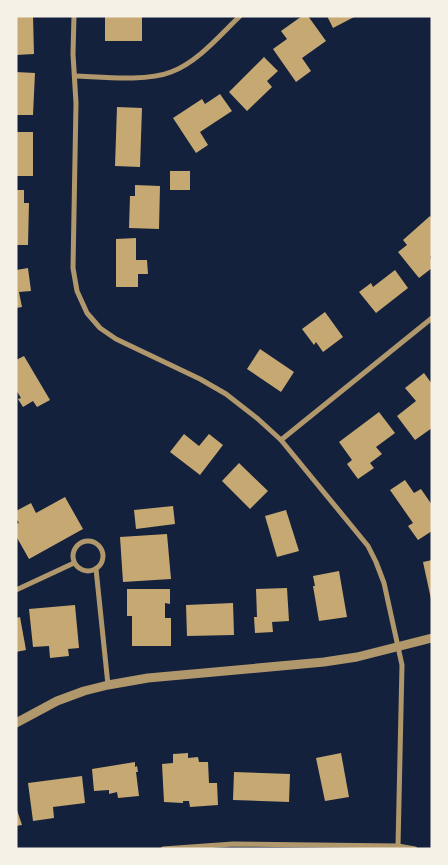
<svg xmlns="http://www.w3.org/2000/svg" width="448" height="865" font-family="'Noto Serif',serif">
  <style>
    .building { fill: #c6a872 }
    .lines { fill: none; stroke-linecap: round; stroke-linejoin: round }
    .minor { stroke: #b1986c; stroke-width: 5 }
    .tertiary { stroke: #b1986c; stroke-width: 9 }
  </style>
  <rect width="100%" height="100%" fill="#14213d"/>
  <g class="building">
    <path d="M16,16H33L34,54L16,55Z"/>
    <rect x="105" y="16" width="37" height="25"/>
    <path d="M302,16H308L326,41L302,58L311,71L296,82L273,49L287,39L281,31Z"/>
    <path d="M327,16H356L333,28Z"/>
    <path d="M264,57L278,71L267,81L272,87L247,111L229,92Z"/>
    <path d="M16,72L35,73L33,115H16Z"/>
    <path d="M220,94L232,111L200,132L208,145L196,153L173,118L202,99L205,104Z"/>
    <path d="M117,107L142,108L140,167L115,166Z"/>
    <rect x="16" y="132" width="17" height="44"/>
    <rect x="170" y="171" width="20" height="19"/>
    <path d="M135,185L160,186L159,229L129,228L130,196H135Z"/>
    <path d="M16,190H24V203H29L28,245H16Z"/>
    <path d="M430,216L432,219V255L430,257L432,260V268L419,278L398,252L407,245L403,240Z"/>
    <path d="M136,238V260H147L148,274H138V287H116V239Z"/>
    <path d="M28,268L31,291L19,292L22,307L16,308V270Z"/>
    <path d="M395,270L408,288L376,313L359,292L371,283L373,287Z"/>
    <path d="M325,312L343,337L323,352L316,342L314,345L302,329Z"/>
    <path d="M260,349L294,372L281,392L247,369Z"/>
    <path d="M24,356L50,400L37,407L33,401L23,407L18,399L21,398L16,390V360Z"/>
    <path d="M424,373L432,384V428L415,440L397,416L416,401L405,388Z"/>
    <path d="M379,412L395,433L376,447L382,454L370,463L374,468L358,479L347,464L352,460L339,442Z"/>
    <path d="M184,434L199,446L209,434L223,445L200,475L170,452Z"/>
    <path d="M239,463L268,491L250,509L222,481Z"/>
    <path d="M405,480L414,493L421,489L432,505V531L418,540L408,526L413,523L390,490Z"/>
    <path d="M65,497L83,529L29,559L16,536V524L19,523L16,518V511L31,503L36,513Z"/>
    <path d="M173,506L175,524L136,529L134,510Z"/>
    <path d="M286,510L299,551L277,557L265,516Z"/>
    <path d="M167,534L171,579L123,582L120,537Z"/>
    <path d="M432,560V599H431L423,562Z"/>
    <path d="M339,571L347,617L319,621L313,586H315L313,576Z"/>
    <path d="M287,588L289,621L272,622L273,632L255,633L254,617H257L256,589Z"/>
    <path d="M127,589H170V604L165,603V618H171V646H132V616H127Z"/>
    <path d="M233,603L234,635L187,636L186,605Z"/>
    <path d="M75,605L79,648L68,649L69,656L50,658L49,646L33,647L29,609Z"/>
    <path d="M20,617L26,650L16,652V618Z"/>
    <path d="M188,753V758L198,757L199,762H208L209,783H217L218,805L190,807L189,801H183V803L164,802L162,764L173,763V754Z"/>
    <path d="M341,753L349,797L325,801L316,758Z"/>
    <path d="M135,762V767L137,766L138,772H136L139,796L118,798L117,792L109,794V790L94,791L92,769Z"/>
    <path d="M234,772L290,774L289,802L233,800Z"/>
    <path d="M82,776L85,803L53,807L54,818L33,821L28,783Z"/>
    <path d="M16,807L22,825L16,826Z"/>
  </g>
  <g class="lines">
    <g class="minor">
      <path d="M74,16L73,54L76,103L73,268L77,291L87,313L100,328L116,339L200,379L226,394L258,419L281,440L368,546L376,562L384,583L402,665L398,846"/>
      <path d="M75,76C102,77 146,82 171,72C198,62 220,35 240,16"/>
      <path d="M281,440L432,318"/>
      <circle cx="88" cy="556" r="15"/>
      <path d="M96,569L108,685"/>
      <path d="M16,590L74,563"/>
      <path d="M163,849L233,844L398,846L415,849"/>
    </g>
    <path class="tertiary" d="M16,723L57,701L84,691L108,685L148,678L324,662L357,657L432,638"/>
  </g>
  <rect width="448" height="865" fill="none" stroke="#f6f1e7" stroke-width="35"/>
</svg>
